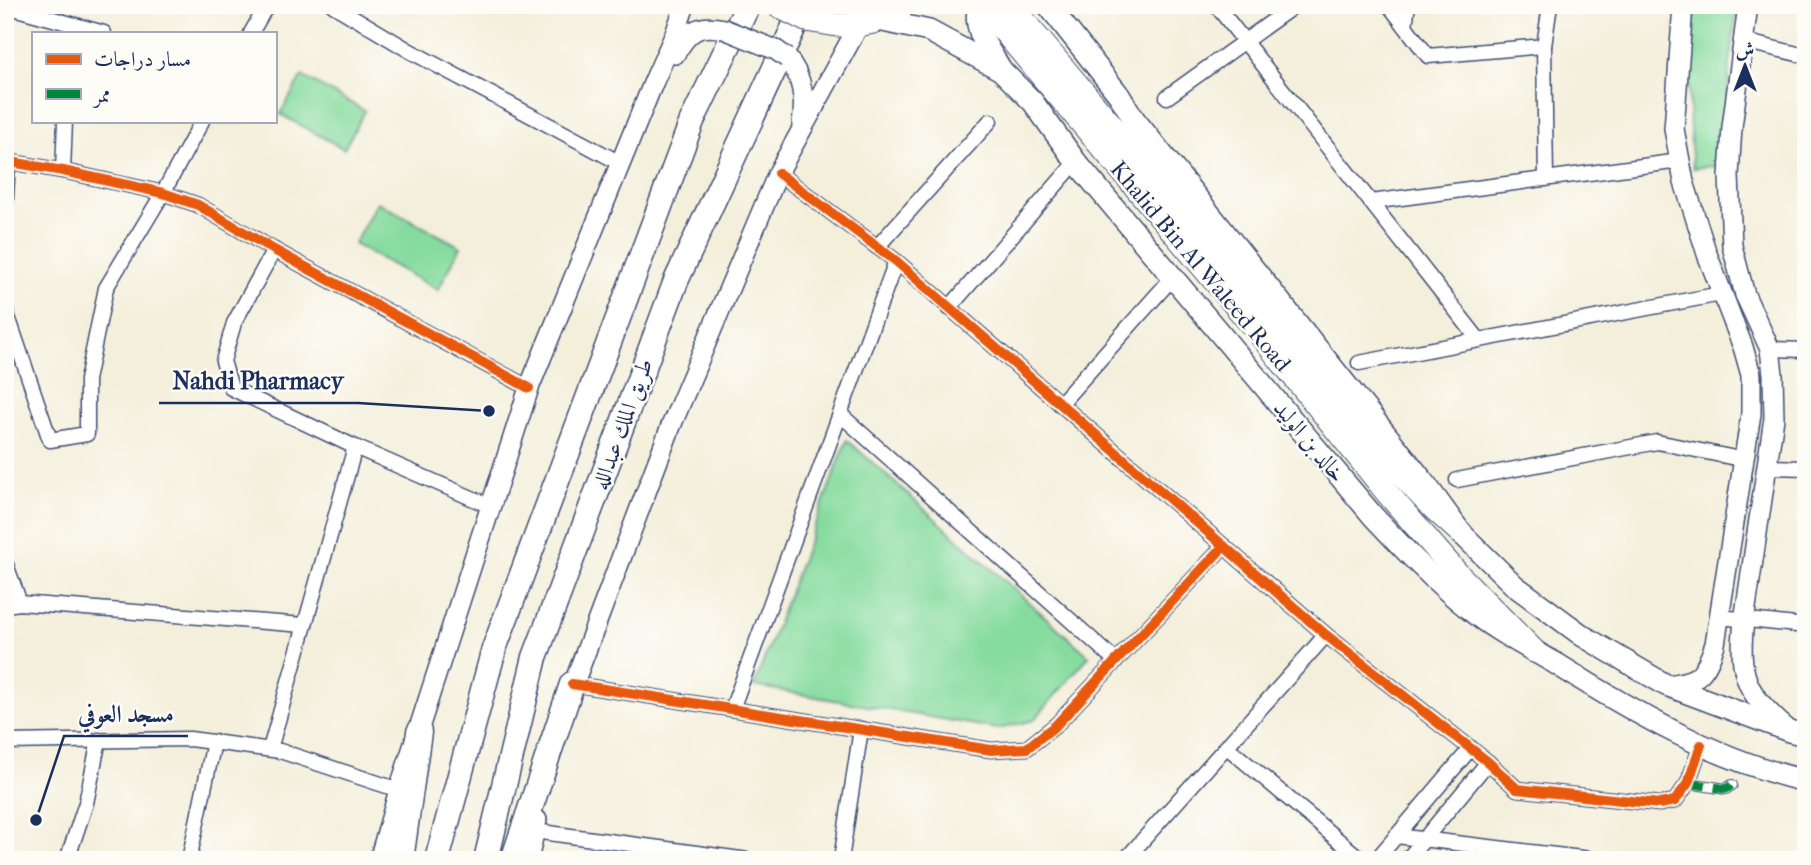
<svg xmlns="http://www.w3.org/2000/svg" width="1811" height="865" font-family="'IM FELL French Canon',Amiri,serif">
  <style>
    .green { fill: #86dc9f; stroke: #50867e; stroke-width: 2 }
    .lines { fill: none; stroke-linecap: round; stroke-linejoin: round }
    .pedestrian-casing { stroke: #3c4c71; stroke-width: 12 }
    .minor-casing { stroke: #3c4c71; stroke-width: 17 }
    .secondary-casing { stroke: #3c4c71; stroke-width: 22 }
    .primary-casing { stroke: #3c4c71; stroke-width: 24 }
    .trunk-casing { stroke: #3c4c71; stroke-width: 25 }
    .motorway-casing { stroke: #3c4c71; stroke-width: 27 }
    .pedestrian { stroke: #fff; stroke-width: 10 }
    .minor { stroke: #fff; stroke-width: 14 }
    .secondary { stroke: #fff; stroke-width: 19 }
    .primary { stroke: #fff; stroke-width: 21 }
    .trunk { stroke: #fff; stroke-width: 23 }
    .motorway { stroke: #fff; stroke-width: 24 }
    .secondary-bridge-casing { stroke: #3c4c71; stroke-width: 22; stroke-linecap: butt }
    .trunk-bridge-casing { stroke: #3c4c71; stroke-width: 25; stroke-linecap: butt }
    .secondary-bridge { stroke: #fff; stroke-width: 19 }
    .trunk-bridge { stroke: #fff; stroke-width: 23 }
    .quiet { stroke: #00873e; stroke-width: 9; stroke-dasharray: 18 9; stroke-linecap: butt }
    .cycleway-casing { stroke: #fdfcf7; stroke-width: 15 }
    .cycleway { stroke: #e8590c; stroke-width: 10 }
    .labels { text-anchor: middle; stroke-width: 5; stroke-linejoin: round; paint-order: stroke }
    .street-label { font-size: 23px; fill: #1b2f5e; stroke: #fdfcf7 }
    .leader { fill: none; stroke: #1b2f5e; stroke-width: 2.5 }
    .callout-dot { fill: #1b2f5e; stroke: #fdfcf7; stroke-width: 2.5 }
    .callout-label { font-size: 24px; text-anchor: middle; font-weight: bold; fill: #1b2f5e; stroke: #fdfcf7; stroke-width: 5; stroke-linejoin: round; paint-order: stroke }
  </style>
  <rect width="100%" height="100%" fill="#fdfcf7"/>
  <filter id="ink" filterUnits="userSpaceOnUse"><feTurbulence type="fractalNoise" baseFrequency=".0143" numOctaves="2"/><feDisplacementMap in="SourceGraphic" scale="14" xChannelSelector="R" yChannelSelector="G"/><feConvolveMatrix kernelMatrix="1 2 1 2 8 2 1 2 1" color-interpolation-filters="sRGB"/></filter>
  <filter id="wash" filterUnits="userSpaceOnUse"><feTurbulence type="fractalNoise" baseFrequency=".00686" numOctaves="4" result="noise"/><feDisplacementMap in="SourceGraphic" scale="28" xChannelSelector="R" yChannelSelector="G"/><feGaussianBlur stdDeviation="1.57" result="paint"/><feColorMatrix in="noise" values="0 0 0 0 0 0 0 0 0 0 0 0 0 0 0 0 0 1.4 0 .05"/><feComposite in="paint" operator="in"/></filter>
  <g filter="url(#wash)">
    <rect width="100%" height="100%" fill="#f4efdb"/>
    <g class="green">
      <path d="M1696,5H1738C1728,61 1725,109 1726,165L1693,168C1687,111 1688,63 1696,5Z"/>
      <path d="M302,76L365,111L344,149L280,114Z"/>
      <path d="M377,202L461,247L438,290L354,244Z"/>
      <path d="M847,440L1089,656L1034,720L998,729L754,686Z"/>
    </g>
  </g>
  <g filter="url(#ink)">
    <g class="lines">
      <g class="pedestrian-casing">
        <path id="pedestrian" d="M1688,783L1726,789L1732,785"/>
      </g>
      <g class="minor-casing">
        <g id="minor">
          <path d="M333,5L410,51L620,163"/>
          <path d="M1216,5L1479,340"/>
          <path d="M1389,5L1428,56L1544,46"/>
          <path d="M6,6L104,33"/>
          <path d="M1405,26L1408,5"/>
          <path d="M251,33L267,5"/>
          <path d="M1743,41L1806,56"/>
          <path d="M1167,97L1295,5"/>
          <path d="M5,161L63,171L163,193L198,205L274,250L529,388"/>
          <path d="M63,171L65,121"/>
          <path d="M778,173L896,261L1326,635L1488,762L1517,789L1660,804L1675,801L1688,783L1701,745"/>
          <path d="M1546,179L1544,46L1550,5"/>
          <path d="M1371,202L1680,161"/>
          <path d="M5,216L8,162"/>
          <path d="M877,247L990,121"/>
          <path d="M274,250L234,323L223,361L231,388L355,447L490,506"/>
          <path d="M5,308L50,440L87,434V380L106,288L163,193L202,121"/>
          <path d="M949,308L1076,162"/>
          <path d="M1770,349L1806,350"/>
          <path d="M1359,363L1721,294"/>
          <path d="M1060,404L1173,277"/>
          <path d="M841,415L1116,661"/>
          <path d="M1767,467L1806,468"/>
          <path d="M1457,480L1657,442L1745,460"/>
          <path d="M5,562L20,603"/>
          <path d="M5,605L20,603L304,625"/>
          <path d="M1720,617L1806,626"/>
          <path d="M572,684L991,750L1027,748L1056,725L1224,546"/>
          <path d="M732,709L896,261"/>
          <path d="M5,742L190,739L280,751L399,790"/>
          <path d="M1227,747L1362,860"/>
          <path d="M270,749L355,447"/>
          <path d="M534,831L748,860"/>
          <path d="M1396,836L1599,860"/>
          <path d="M67,860L86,803L99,740"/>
          <path d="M189,860L214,742"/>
          <path d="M841,860L861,729"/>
          <path d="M1125,860L1326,635"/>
          <path d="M1376,860L1471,748"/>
          <path d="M1407,860L1488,762"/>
        </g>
      </g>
      <g class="secondary-casing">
        <g id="secondary">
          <path d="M1748,5L1732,127L1729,176L1732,246L1745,295L1770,349L1773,374L1774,418L1744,621C1738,675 1745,692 1786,728"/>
          <path d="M675,54C688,32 697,23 724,29"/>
          <path d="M787,58C802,75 806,100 802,123"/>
          <path d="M1666,685C1698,682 1705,675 1715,644L1751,414V375L1743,347L1707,254L1684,182L1674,129L1683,5"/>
          <path d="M569,696L671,426L778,173L859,25"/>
          <path d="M379,860L399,790L529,388L654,81L675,34L685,5"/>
          <path d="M528,860L537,820"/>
        </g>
      </g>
      <g class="primary-casing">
        <g id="primary">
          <path d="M979,5C972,29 988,48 1000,68"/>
          <path d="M1048,5L1119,95L1134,119L1424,482L1461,533L1515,586L1583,636L1666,685L1789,731L1806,735"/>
          <path d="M883,21L929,31L1001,70L1033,102L1076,162L1373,516C1403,548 1434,581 1469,609C1494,630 1526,646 1555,663C1633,712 1715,760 1806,781"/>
        </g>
      </g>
      <g class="trunk-casing">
        <g id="trunk">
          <path d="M982,5L1262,337L1389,495L1456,572L1534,651"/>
          <path d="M1010,5L1222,256L1399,472L1427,502L1461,533"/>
          <path d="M837,25C868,25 878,24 904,5"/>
        </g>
      </g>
      <g class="motorway-casing">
        <g id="motorway">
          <path d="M401,860L419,732"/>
          <path d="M437,860L494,649L692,121L748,5"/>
          <path d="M486,860L535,657L543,636L676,281L804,5"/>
          <path d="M513,860L572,684"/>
        </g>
      </g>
      <use href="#pedestrian" class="pedestrian"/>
      <use href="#minor" class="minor"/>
      <use href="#secondary" class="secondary"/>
      <use href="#primary" class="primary"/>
      <use href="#trunk" class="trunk"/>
      <use href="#motorway" class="motorway"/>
      <g class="secondary-bridge-casing">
        <path id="secondary-bridge" d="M724,29L776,50L787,58"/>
      </g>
      <g class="trunk-bridge-casing">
        <path id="trunk-bridge" d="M776,5L806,20L837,25"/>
      </g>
      <use href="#secondary-bridge" class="secondary-bridge"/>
      <use href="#trunk-bridge" class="trunk-bridge"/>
      <path class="quiet" d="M1688,783L1726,789L1732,785"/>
      <g class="cycleway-casing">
        <g id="cycleway">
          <path d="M5,161L63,171L163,193L198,205L274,250L529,388"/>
          <path d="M778,173L896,261L1326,635L1488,762L1517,789L1660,804L1675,801L1688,783L1701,745"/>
          <path d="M572,684L991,750L1027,748L1056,725L1224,546"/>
        </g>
      </g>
      <use href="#cycleway" class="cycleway"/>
    </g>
  </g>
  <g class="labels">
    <g class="street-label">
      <text transform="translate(1201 266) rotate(50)" y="8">Khalid Bin Al Waleed Road</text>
      <text transform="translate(622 424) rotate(-70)" y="8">طريق الملك عبدالله</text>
      <text transform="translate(1310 441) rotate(50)" y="8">خالد بن الوليد</text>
    </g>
  </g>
  <path class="leader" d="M489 411L358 403H159M36 820L64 736H188"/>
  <g class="callout-dot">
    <circle cx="489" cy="411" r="7"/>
    <circle cx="36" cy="820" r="7"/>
  </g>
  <g class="callout-label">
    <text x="258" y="389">Nahdi Pharmacy</text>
    <text x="126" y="722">مسجد العوفي</text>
  </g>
  <rect width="1811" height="865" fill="none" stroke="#fdfcf7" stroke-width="28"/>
  <rect x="32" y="32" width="245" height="91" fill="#fdfcf7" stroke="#a3aaba" stroke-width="2"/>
  <rect x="46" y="54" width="35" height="10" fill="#e8590c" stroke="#a3aaba" stroke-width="2"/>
  <text x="94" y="66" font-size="21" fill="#1b2f5e">مسار دراجات</text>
  <rect x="46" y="89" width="35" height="10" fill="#00873e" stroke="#a3aaba" stroke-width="2"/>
  <text x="94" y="102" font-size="21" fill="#1b2f5e">ممر</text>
  <g transform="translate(1745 66)" stroke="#fdfcf7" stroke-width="5" paint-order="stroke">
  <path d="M0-5L12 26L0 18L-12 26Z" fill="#1b2f5e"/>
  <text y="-10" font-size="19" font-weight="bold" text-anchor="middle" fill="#1b2f5e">ش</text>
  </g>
</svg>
